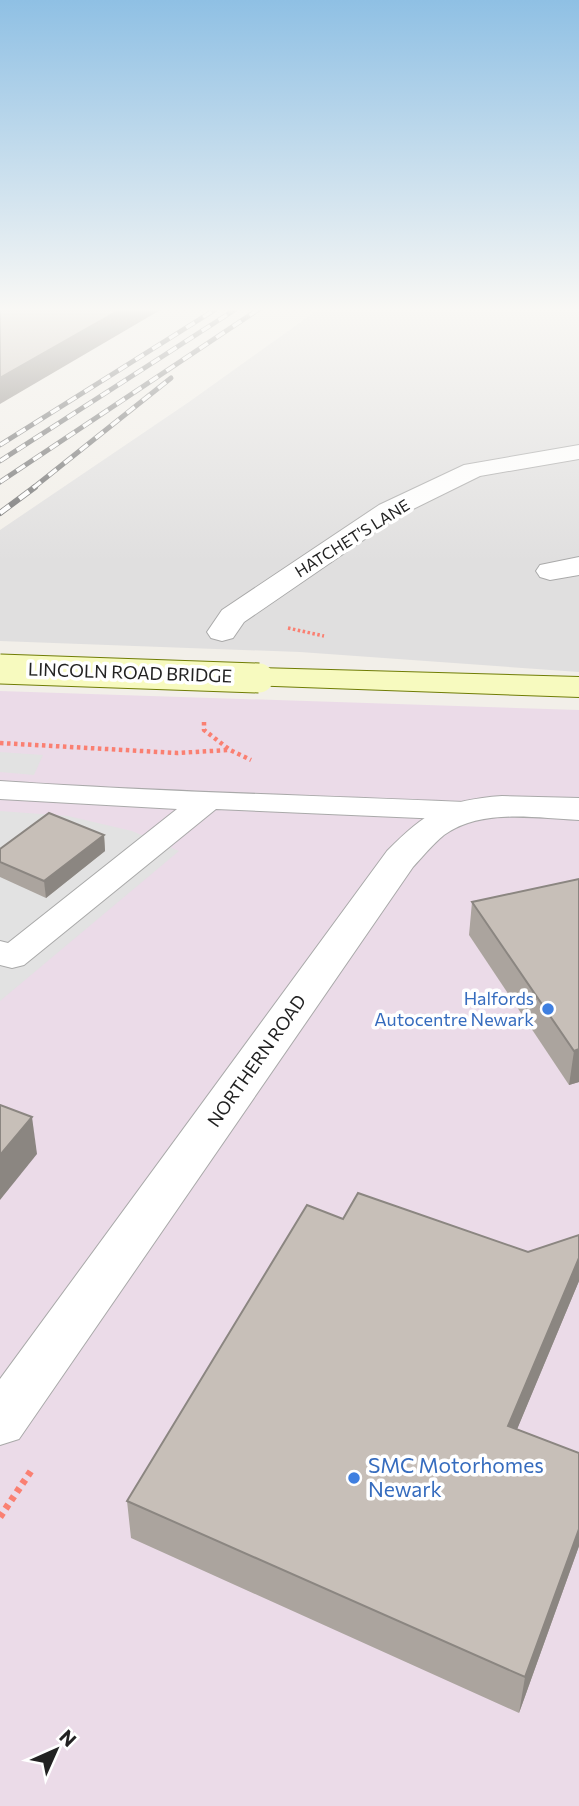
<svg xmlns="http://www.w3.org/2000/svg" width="579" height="1806" font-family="Commissioner,sans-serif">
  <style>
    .residential { fill: #e0dfdf }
    .industrial { fill: #ebdbe8 }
    .parking { fill: #e2e2e2 }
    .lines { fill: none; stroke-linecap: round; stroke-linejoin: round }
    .service-casing { stroke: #a9a9a9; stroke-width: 2 }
    .minor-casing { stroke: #a9a9a9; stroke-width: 2 }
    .tertiary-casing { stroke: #a9a9a9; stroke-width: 2 }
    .secondary-casing { stroke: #707d05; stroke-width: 2 }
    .path-far2 { stroke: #fa8072; stroke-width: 3.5; stroke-dasharray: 2.5 2.5; stroke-linecap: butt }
    .path-far1 { stroke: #fa8072; stroke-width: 4.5; stroke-dasharray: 3.5 3.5; stroke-linecap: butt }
    .path { stroke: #fa8072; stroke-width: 7; stroke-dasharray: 5 5; stroke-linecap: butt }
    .service { fill: #fff; fill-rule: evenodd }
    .minor { fill: #fff; fill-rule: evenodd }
    .tertiary { fill: #fff; fill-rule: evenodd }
    .secondary { fill: #f7fabf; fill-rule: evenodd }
    .rail-far1-casing { stroke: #707070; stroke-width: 5 }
    .rail-casing { stroke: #707070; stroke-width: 6 }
    .rail-far1 { stroke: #fff; stroke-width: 3.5; stroke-dasharray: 10; stroke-linecap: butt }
    .rail { stroke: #fff; stroke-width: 4.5; stroke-dasharray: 12; stroke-linecap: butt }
    .secondary-bridge-casing { stroke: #707d05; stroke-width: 31; stroke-linecap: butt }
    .secondary-bridge { stroke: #f7fabf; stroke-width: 29 }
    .wall { fill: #aba49e }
    .shaded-wall { fill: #8b8681 }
    .building { fill: #c7bfb8; stroke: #8b8681; stroke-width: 2 }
    .shop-dot { fill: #3f7fe0; stroke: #fff; stroke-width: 2.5 }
    .labels { text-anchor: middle; stroke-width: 7; stroke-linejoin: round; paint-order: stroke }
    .far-street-label { font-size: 16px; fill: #222; stroke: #fff }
    .street-label { font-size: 18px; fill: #222; stroke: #fff }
    .shop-label { font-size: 18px; fill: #366cbe; stroke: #fff; text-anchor: end }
    .near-shop-label { font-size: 21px; fill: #366cbe; stroke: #fff; text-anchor: start }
  </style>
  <rect width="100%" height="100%" fill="#f2efe9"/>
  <path class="residential" d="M319,309H579V672L300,652L0,641V530L189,402Z"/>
  <path class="industrial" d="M0,691L579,710V1806H0Z"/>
  <g class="parking">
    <path d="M0,752L43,755L34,775L0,772Z"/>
    <path d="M0,811L68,816L132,831L179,851L0,1001Z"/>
  </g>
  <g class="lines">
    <g class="service-casing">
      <path id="service" d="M0,781C155,792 310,795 465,802L476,804L480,811L476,818L465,820L216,809L24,965L12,968L0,965V941L8,943L177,809L0,799Z"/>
    </g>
    <g class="minor-casing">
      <g id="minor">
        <path d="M579,445V459L480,476L397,517L244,622L233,638L222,641L211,638L207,632L222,610L379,505L464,465Z"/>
        <path d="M579,557V575L550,580L540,577L536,571L540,565Z"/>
      </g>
    </g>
    <g class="tertiary-casing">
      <path id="tertiary" d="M502,796L579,798V820C535,818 482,808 444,835C433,844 423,856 413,867L19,1439L0,1445V1379L387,851C426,812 445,800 502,796Z"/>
    </g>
    <g class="secondary-casing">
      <path id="secondary" d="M259,668L579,677V697L248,685L243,678L248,671Z"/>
    </g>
    <path class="path-far2" d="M288,628L324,636"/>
    <g class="path-far1">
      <path d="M204,722V730L230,750L251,760"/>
      <path d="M0,743L177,753L229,750"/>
    </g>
    <path class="path" d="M0,1517L33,1468"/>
    <use href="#service" class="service"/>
    <use href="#minor" class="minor"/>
    <use href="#tertiary" class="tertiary"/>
    <use href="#secondary" class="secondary"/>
    <g class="rail-far1-casing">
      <g id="rail-far1">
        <path d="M0,445L216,309"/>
        <path d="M0,461L236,309"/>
        <path d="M0,482L259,309"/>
        <path d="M33,488L171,378"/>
      </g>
    </g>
    <g class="rail-casing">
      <path id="rail" d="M0,513L35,487"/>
    </g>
    <use href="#rail-far1" class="rail-far1"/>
    <use href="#rail" class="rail"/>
    <g class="secondary-bridge-casing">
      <path id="secondary-bridge" d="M0,669L259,678"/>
    </g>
    <use href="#secondary-bridge" class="secondary-bridge"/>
  </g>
  <g class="wall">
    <path d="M104,835L105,851L46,898L0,877V849Z"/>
    <path d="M579,879V1082L569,1085L469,935L472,902Z"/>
    <path d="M343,1219L528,1252L579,1258V1281L517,1429L579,1453V1546L519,1713L131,1538L127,1501Z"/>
  </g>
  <g class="shaded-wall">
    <path d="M121,309H162L0,404V378Z"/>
    <path d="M104,835L105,851L46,898L44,881Z"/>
    <path d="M579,1049V1082L569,1085L574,1051Z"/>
    <path d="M32,1117L37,1154L0,1200V1155Z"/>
    <path d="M579,1258V1281L503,1463L508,1426Z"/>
    <path d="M579,1529V1546L519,1713L525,1677Z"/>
  </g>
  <g class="building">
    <path d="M0,309H121L0,378Z"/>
    <path d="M49,813L104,835L44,881L0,862V849Z"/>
    <path d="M579,879V1049L574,1051L472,902Z"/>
    <path d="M0,1105L32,1117L0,1155Z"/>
    <path d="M358,1193L528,1252L579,1235V1258L508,1426L579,1453V1529L525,1677L127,1501L307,1205L343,1219Z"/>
  </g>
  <linearGradient id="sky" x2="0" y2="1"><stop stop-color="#8fc0e4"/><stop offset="0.55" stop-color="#f9f8f5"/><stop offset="1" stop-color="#f9f8f5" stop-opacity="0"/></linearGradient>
  <rect width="579" height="562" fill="url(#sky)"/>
  <g class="shop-dot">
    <circle cx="548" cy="1009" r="7"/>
    <circle cx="354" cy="1478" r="7"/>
  </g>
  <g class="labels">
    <g class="far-street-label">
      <text transform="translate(352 538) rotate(-32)" y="6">HATCHET'S LANE</text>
    </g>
    <g class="street-label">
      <text transform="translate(130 673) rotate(2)" y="6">LINCOLN ROAD BRIDGE</text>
      <text transform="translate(257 1061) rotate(-55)" y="6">NORTHERN ROAD</text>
    </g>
    <g class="shop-label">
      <text x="534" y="1005">Halfords<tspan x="534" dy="21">Autocentre Newark</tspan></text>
    </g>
    <g class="near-shop-label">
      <text x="368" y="1473">SMC Motorhomes<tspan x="368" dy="24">Newark</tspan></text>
    </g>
  </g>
  <g transform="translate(56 1750) rotate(45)" stroke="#ffffff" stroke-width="5" paint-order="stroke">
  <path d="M0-5L12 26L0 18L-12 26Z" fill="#222222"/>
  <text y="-10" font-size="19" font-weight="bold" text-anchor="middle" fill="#222222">N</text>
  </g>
</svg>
